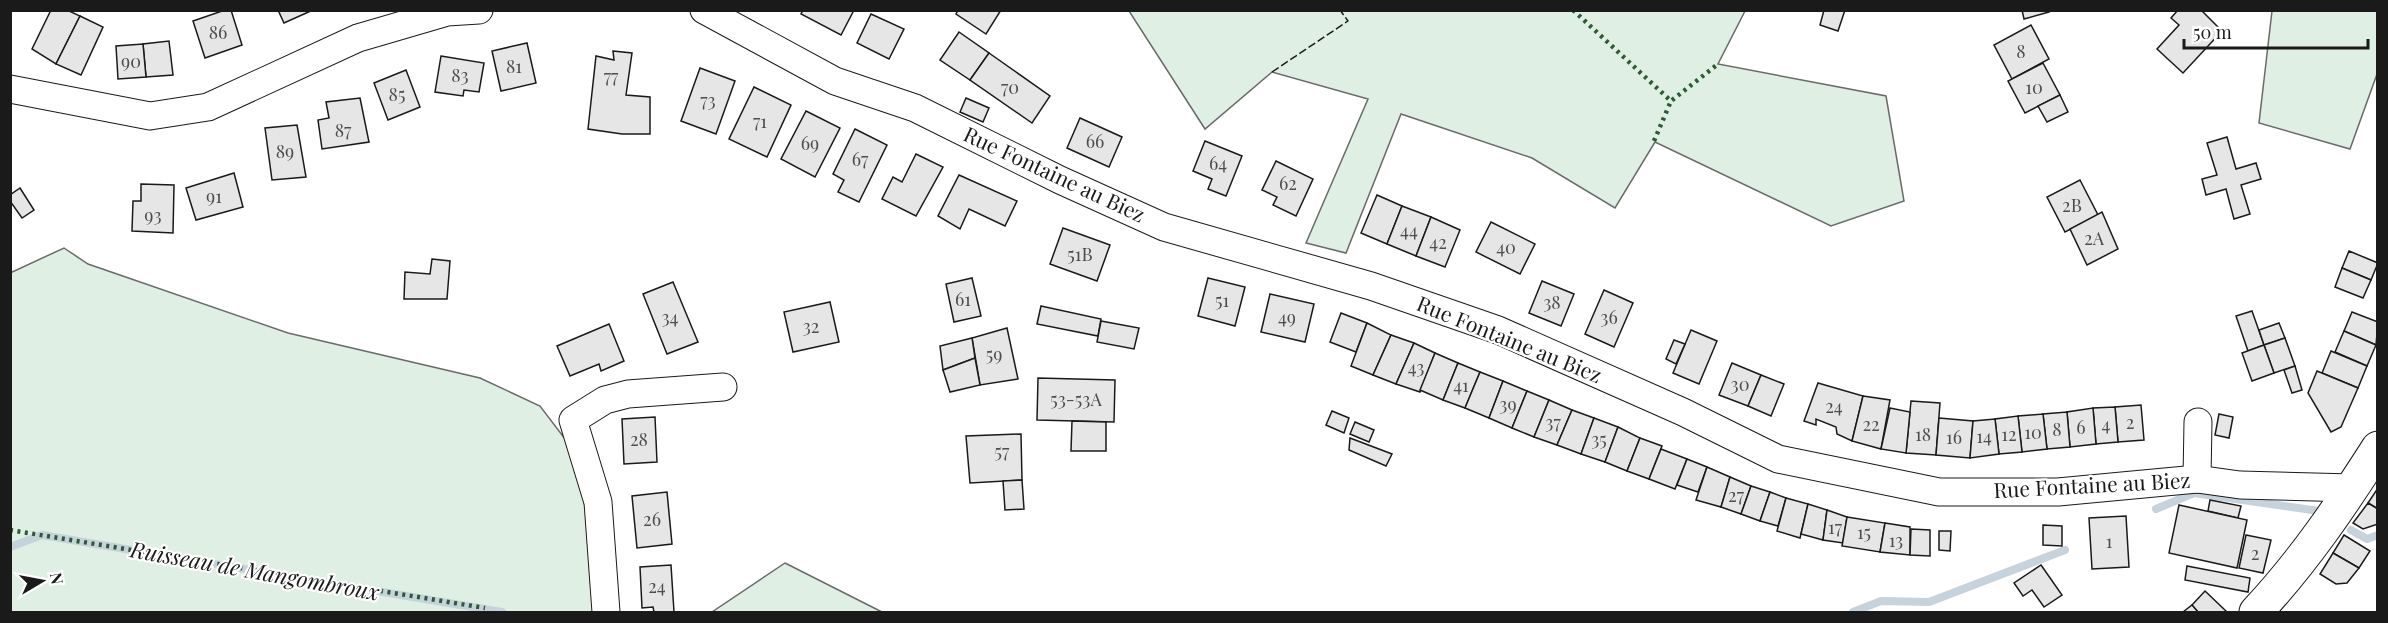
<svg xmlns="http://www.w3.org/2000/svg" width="2388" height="623" font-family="'Playfair Display',serif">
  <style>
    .green { fill: #e0efe3; stroke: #6a6a6a; stroke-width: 1.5 }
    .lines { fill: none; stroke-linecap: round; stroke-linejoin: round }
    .stream { stroke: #c6d2dc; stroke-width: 8 }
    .building { fill: #e6e6e6; stroke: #1a1a1a; stroke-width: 1.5 }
    .minor-casing { stroke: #1a1a1a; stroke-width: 29 }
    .major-casing { stroke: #1a1a1a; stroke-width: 35 }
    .minor { stroke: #fff; stroke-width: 27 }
    .major { stroke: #fff; stroke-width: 33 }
    .hedge { stroke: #2b5a34; stroke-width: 4.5; stroke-dasharray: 3 4.5; stroke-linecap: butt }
    .fence { stroke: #1a1a1a; stroke-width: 1.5; stroke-dasharray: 8 3; stroke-linecap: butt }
    .labels { text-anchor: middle; stroke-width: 4.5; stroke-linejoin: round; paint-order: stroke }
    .number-label { font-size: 18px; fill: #4d4d4d }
    .street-label { font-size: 21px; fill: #1a1a1a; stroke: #fff }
    .water-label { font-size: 22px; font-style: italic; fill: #1a1a1a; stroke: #fff }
  </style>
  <rect width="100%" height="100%" fill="#fff"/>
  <g class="green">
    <path d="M1129,11H1745L1718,64L1886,96L1904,201L1831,226L1655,142L1615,208L1532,158L1401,114L1346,253L1306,243L1368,99L1272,72L1205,129Z"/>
    <path d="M2272,11H2377V74L2350,149L2259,123Z"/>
    <path d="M64,248L88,264L288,333L480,378L540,406L575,452L590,534L594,612H502L486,609V612H11L10,273Z"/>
    <path d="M785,563L882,612H712Z"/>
  </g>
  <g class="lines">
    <g class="stream">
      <path d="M2156,509L2194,493L2319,511"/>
      <path d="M2351,530L2367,539L2378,535"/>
      <path d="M10,547L42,535L502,612"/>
      <path d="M1853,612L1881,601L1929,602L2065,550"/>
    </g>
  </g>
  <g class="building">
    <path d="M51,10H67L80,16L56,64L32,49Z"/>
    <path d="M225,10H231L242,45L205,58L193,21Z"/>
    <path d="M278,10H313L284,23Z"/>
    <path d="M803,10H854L841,35L801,14Z"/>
    <path d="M958,10H1001L986,34L956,14Z"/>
    <path d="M1824,10H1845L1838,31L1820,25Z"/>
    <path d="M2022,10H2048L2049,12L2024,19Z"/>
    <path d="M2178,10H2201L2222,31L2183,73L2157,49L2179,25L2171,18Z"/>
    <path d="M871,14L904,29L889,59L857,43Z"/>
    <path d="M80,16L103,27L81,75L56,64Z"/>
    <path d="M2031,25L2049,59L2012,79L1994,45Z"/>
    <path d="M959,32L989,53L970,80L940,60Z"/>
    <path d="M169,41L173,75L146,77L143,44Z"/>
    <path d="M527,43L536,83L501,91L492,51Z"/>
    <path d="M143,44L146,77L118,79L116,46Z"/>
    <path d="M613,51L632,53L626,95L650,97V134H622L588,129L596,56L614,60Z"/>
    <path d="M989,53L1050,96L1032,123L970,80Z"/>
    <path d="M441,56L484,63L479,92L464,90L463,96L435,92Z"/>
    <path d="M2043,63L2060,95L2025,113L2008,81Z"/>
    <path d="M700,68L735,81L716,134L681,121Z"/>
    <path d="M406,70L420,107L388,120L374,83Z"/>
    <path d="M754,87L791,105L767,157L729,139Z"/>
    <path d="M2060,95L2068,112L2047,122L2038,106Z"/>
    <path d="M360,98L369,142L322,149L318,120L329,118L326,102Z"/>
    <path d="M966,98L989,108L983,122L960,112Z"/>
    <path d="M806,111L840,128L815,177L781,159Z"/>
    <path d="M1080,118L1122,137L1109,167L1067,148Z"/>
    <path d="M297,125L306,177L272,180L265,128Z"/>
    <path d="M855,129L887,145L859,202L838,192L844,180L833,174Z"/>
    <path d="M2227,137L2236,169L2256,163L2261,179L2241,185L2250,214L2234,219L2226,189L2206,195L2202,179L2217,175L2207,143Z"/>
    <path d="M1205,141L1242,156L1226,196L1208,189L1212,179L1193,171Z"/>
    <path d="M916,154L943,167L916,216L882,199L893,177L902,182Z"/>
    <path d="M1276,161L1313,179L1296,216L1273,205L1277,197L1262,190Z"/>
    <path d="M234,173L243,207L196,220L186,188Z"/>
    <path d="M959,175L1017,201L1005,226L969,209L960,229L938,216Z"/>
    <path d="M2080,180L2098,215L2065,232L2047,197Z"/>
    <path d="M141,184L174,185L173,233L132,231L133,201H141Z"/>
    <path d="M20,188L34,210L22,218L10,201V195Z"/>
    <path d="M1377,195L1402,206L1387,244L1361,233Z"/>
    <path d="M1402,206L1431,217L1416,256L1387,244Z"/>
    <path d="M2102,212L2118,249L2087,265L2070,229Z"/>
    <path d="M1431,217L1460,230L1445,267L1416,256Z"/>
    <path d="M1491,222L1535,244L1520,274L1476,252Z"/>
    <path d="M1063,228L1110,245L1097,281L1050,264Z"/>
    <path d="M2349,251L2378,263L2371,280L2342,268Z"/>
    <path d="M432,259L450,261L447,299H404L405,272L430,274Z"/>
    <path d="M2342,268L2371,280L2363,298L2335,287Z"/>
    <path d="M972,278L981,316L954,322L946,284Z"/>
    <path d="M1208,278L1245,287L1235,326L1198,316Z"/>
    <path d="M1542,281L1574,294L1561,326L1529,313Z"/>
    <path d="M673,282L698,342L667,354L643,294Z"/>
    <path d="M1604,290L1633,303L1614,347L1585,334Z"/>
    <path d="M1270,294L1314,304L1305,342L1261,332Z"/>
    <path d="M830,302L839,342L793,352L784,312Z"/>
    <path d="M1041,306L1101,319L1098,336L1037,324Z"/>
    <path d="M2252,311L2264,345L2248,351L2236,316Z"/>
    <path d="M2352,312L2378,322L2376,345L2344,331Z"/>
    <path d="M1341,313L1367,323L1356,352L1330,342Z"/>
    <path d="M1101,321L1139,328L1134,349L1097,342Z"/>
    <path d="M1367,323L1391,335L1373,375L1351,366Z"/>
    <path d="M2279,323L2285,338L2264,345L2259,330Z"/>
    <path d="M609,324L624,361L601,371L599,364L570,376L557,346Z"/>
    <path d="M1007,328L1018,379L980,385L972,338Z"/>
    <path d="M1691,330L1717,341L1699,384L1673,373Z"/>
    <path d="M2344,331L2376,345L2367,366L2335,352Z"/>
    <path d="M1391,335L1414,343L1396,384L1373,375Z"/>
    <path d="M972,338L975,358L943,370L940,346Z"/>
    <path d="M2285,338L2295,366L2274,373L2264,345Z"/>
    <path d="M1674,340L1685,344L1676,364L1666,359Z"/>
    <path d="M1414,343L1435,353L1420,392L1396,384Z"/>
    <path d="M2264,345L2274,373L2252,381L2242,353Z"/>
    <path d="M2331,351L2367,366L2358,388L2322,373Z"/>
    <path d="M1435,353L1458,363L1443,400L1420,390Z"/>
    <path d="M975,358L980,385L950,392L943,370Z"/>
    <path d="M1458,363L1480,372L1465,408L1443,400Z"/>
    <path d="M1732,363L1761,375L1748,406L1719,395Z"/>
    <path d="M2295,366L2302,390L2292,393L2284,370Z"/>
    <path d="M2317,371L2358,388L2341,427L2331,432L2308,393Z"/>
    <path d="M1480,372L1503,381L1489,418L1465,408Z"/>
    <path d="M1761,375L1784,384L1771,416L1748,406Z"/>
    <path d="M1038,378L1115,380L1114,422L1037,420Z"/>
    <path d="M1503,381L1527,391L1512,428L1489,418Z"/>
    <path d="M1818,383L1863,396L1852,441L1837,434L1836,427L1816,419V425L1804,421Z"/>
    <path d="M1527,391L1549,400L1534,437L1512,428Z"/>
    <path d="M1863,396L1890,400L1881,449L1852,441Z"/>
    <path d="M1549,400L1572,410L1557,445L1534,437Z"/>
    <path d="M1911,401L1940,403L1936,455L1906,453Z"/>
    <path d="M2141,405L2144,440L2118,442L2115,407Z"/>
    <path d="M2115,407L2118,442L2096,444L2093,408Z"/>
    <path d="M1890,408L1910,412L1906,453L1881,449Z"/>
    <path d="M2093,408L2096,444L2070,447L2067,412Z"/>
    <path d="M1572,410L1594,418L1581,454L1557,445Z"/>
    <path d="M1332,411L1349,418L1344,433L1326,425Z"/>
    <path d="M2067,412L2070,447L2047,449L2043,414Z"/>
    <path d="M2043,414L2047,449L2022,452L2018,416Z"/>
    <path d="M2219,414L2233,417L2229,438L2215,435Z"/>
    <path d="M2018,416L2022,452L1999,454L1995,419Z"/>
    <path d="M655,417L657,462L624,464L622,419Z"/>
    <path d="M1594,418L1618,427L1605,462L1581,454Z"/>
    <path d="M1939,418L1973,421L1970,458L1936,455Z"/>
    <path d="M1995,419L1999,454L1970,458L1973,421Z"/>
    <path d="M1072,421L1106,422V451H1071Z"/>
    <path d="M1355,422L1374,430L1369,442L1350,434Z"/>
    <path d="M1618,427L1640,438L1627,471L1605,462Z"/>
    <path d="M1021,434L1022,480L970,483L966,436Z"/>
    <path d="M1350,438L1392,454L1386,466L1349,450Z"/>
    <path d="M1640,438L1662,446L1649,479L1627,471Z"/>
    <path d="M1661,449L1687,459L1675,489L1649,479Z"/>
    <path d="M1687,459L1707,467L1698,492L1677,485Z"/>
    <path d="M1707,467L1730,477L1721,507L1696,500Z"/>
    <path d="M1730,477L1751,486L1741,514L1721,507Z"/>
    <path d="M1022,480L1024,509L1005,510L1003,481Z"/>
    <path d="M1751,486L1770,492L1760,521L1741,514Z"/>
    <path d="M2378,488V509L2368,503Z"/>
    <path d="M667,492L672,544L637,548L632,496Z"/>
    <path d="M1770,492L1786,498L1778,526L1760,521Z"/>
    <path d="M1786,498L1808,504L1800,538L1777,531Z"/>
    <path d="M2210,500L2241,506L2238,518L2208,511Z"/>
    <path d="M2368,503L2378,509V524L2363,529L2353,523Z"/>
    <path d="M1808,504L1827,510L1823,540L1801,534Z"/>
    <path d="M2179,505L2247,520L2237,568L2169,553Z"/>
    <path d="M1827,510L1847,517L1843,543L1823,540Z"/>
    <path d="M2126,516L2129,567L2092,569L2089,518Z"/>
    <path d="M1847,517L1885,523L1880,552L1842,546Z"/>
    <path d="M1885,523L1910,527V555L1880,552Z"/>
    <path d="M2043,525L2062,526V546L2043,545Z"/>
    <path d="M1911,529L1930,530V556L1910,555Z"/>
    <path d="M1939,531H1951L1950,551L1939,550Z"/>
    <path d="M2246,535L2271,540L2263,573L2239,568Z"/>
    <path d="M2344,535L2370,551L2359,568L2333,553Z"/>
    <path d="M2333,553L2359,568L2347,583L2336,584L2320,574Z"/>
    <path d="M671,565L674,612H654L653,607L642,608L640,567Z"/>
    <path d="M2041,565L2062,595L2044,607L2032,590L2023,596L2014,583Z"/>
    <path d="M2187,566L2250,578L2248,592L2185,580Z"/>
    <path d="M2205,591L2227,612H2198L2192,605Z"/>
    <path d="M2192,605L2198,612H2183Z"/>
  </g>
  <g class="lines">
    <g class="minor-casing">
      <g id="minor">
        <path d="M704,10L835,81L915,108L1060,180L1164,227L1371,286L1498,330L1683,412L1778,459L1939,492H2058L2197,479L2240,485L2353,488"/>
        <path d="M10,89L150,116L208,107L358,38L447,12L479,10"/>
        <path d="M2197,479L2198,422"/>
        <path d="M606,612L598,502L573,420L605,400L628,394L723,387"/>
      </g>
    </g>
    <g class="major-casing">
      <path id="major" d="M2256,612C2303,562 2341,506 2378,448"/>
    </g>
    <use href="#minor" class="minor"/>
    <use href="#major" class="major"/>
    <g class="hedge">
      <path d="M1573,10L1671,101L1718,64"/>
      <path d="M1654,141L1671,101"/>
      <path d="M10,530L485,608"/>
    </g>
    <path class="fence" d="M1272,72L1348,21L1340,10"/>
  </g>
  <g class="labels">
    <g class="number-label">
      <text x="218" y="39">86</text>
      <text x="2021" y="58">8</text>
      <text x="131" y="68">90</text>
      <text x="514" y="73">81</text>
      <text x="460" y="82">83</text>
      <text x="611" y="83">77</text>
      <text x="1010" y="94">70</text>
      <text x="2034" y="94">10</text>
      <text x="397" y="101">85</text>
      <text x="708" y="107">73</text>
      <text x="760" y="128">71</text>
      <text x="343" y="137">87</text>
      <text x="1095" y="148">66</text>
      <text x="810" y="150">69</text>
      <text x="285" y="158">89</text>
      <text x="860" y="166">67</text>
      <text x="1218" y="170">64</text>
      <text x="1288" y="190">62</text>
      <text x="214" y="203">91</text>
      <text x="2072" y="212">2B</text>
      <text x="153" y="222">93</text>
      <text x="1409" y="237">44</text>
      <text x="2094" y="245">2A</text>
      <text x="1438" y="249">42</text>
      <text x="1506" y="254">40</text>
      <text x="1080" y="261">51B</text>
      <text x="963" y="306">61</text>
      <text x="1222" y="307">51</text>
      <text x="1552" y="309">38</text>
      <text x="670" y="324">34</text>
      <text x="1287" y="324">49</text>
      <text x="1609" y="324">36</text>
      <text x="811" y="333">32</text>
      <text x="994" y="361">59</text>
      <text x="1416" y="374">43</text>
      <text x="1740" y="391">30</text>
      <text x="1461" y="392">41</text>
      <text x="1076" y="406">53-53A</text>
      <text x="1508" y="411">39</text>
      <text x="1834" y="413">24</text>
      <text x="1553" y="429">37</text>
      <text x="2130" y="429">2</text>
      <text x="1871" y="431">22</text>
      <text x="2106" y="431">4</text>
      <text x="2081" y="434">6</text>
      <text x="2057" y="436">8</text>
      <text x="2033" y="439">10</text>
      <text x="1923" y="441">18</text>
      <text x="2009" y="441">12</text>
      <text x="1984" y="443">14</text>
      <text x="1954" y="444">16</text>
      <text x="639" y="446">28</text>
      <text x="1599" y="446">35</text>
      <text x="1002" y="458">57</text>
      <text x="1736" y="502">27</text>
      <text x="652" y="526">26</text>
      <text x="1835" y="534">17</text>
      <text x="1864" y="539">15</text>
      <text x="1896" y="547">13</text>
      <text x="2109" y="548">1</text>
      <text x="2255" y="560">2</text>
      <text x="657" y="593">24</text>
    </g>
    <g class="street-label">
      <text transform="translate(1054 175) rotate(25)" y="7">Rue Fontaine au Biez</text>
      <text transform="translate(1509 340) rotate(22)" y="7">Rue Fontaine au Biez</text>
      <text transform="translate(2092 486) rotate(-3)" y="7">Rue Fontaine au Biez</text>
    </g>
    <g class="water-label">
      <text transform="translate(255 571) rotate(10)" y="8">Ruisseau de Mangombroux</text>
    </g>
  </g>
  <rect width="2388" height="623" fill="none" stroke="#1a1a1a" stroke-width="24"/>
  <g transform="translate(42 581) rotate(80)" stroke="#ffffff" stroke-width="4.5" paint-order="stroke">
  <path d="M0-4.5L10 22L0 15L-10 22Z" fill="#1a1a1a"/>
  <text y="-9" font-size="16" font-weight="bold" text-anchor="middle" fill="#1a1a1a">N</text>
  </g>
  <path d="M2184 39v9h184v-9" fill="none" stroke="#1a1a1a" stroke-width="3"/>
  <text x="2193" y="39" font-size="18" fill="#1a1a1a" stroke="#ffffff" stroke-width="4.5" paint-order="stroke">50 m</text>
</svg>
